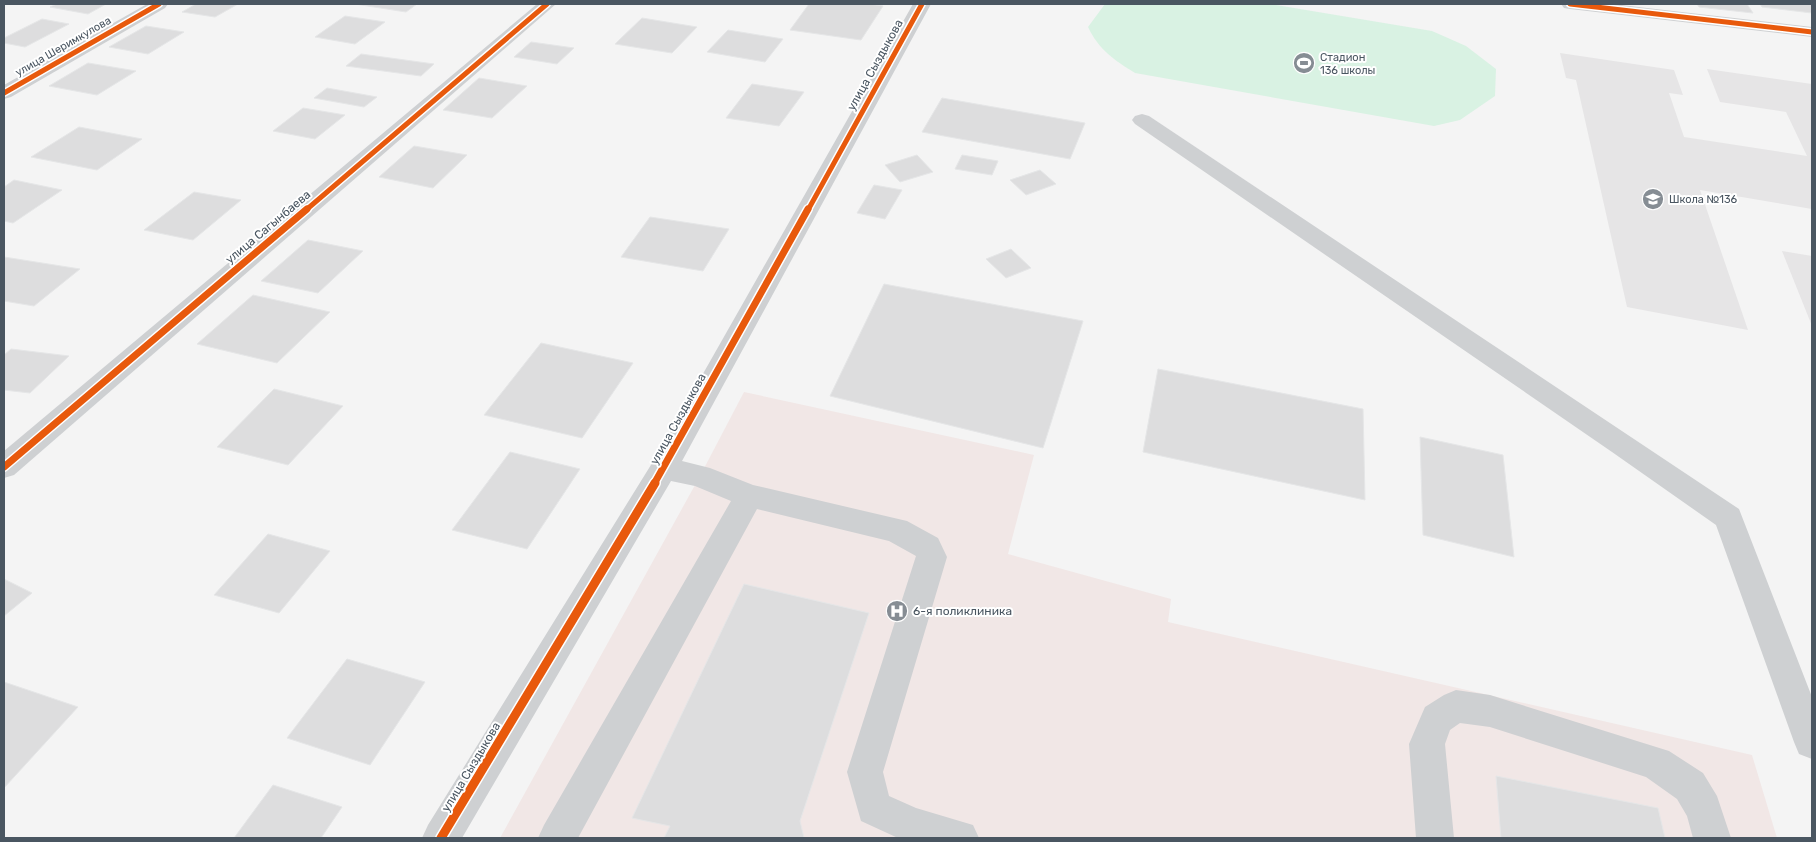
<svg xmlns="http://www.w3.org/2000/svg" width="1816" height="842" font-family="Rubik,sans-serif">
  <style>
    .education { fill: #e6e5e6 }
    .medical { fill: #f1e7e6 }
    .green { fill: #d9f2e3 }
    .building { fill: #ddddde; stroke: #e5e6e7 }
    .lines { fill: none; stroke-linecap: round; stroke-linejoin: round }
    .minor { fill: #ced0d2; fill-rule: evenodd }
    .cycleway-far2-casing { stroke: #fff; stroke-width: 8 }
    .cycleway-far1-casing { stroke: #fff; stroke-width: 10 }
    .cycleway-casing { stroke: #fff; stroke-width: 12 }
    .cycleway-far2 { stroke: #e8590c; stroke-width: 5 }
    .cycleway-far1 { stroke: #e8590c; stroke-width: 7 }
    .cycleway { stroke: #e8590c; stroke-width: 9 }
    .labels { text-anchor: middle; stroke-width: 4; stroke-linejoin: round; paint-order: stroke }
    .far-street-label { font-size: 11px; fill: #4a5661; stroke: #fff }
    .far-poi-label { font-size: 11px; fill: #4a5661; stroke: #fff; text-anchor: start }
    .street-label { font-size: 12px; fill: #4a5661; stroke: #fff }
    .poi-label { font-size: 12px; fill: #4a5661; stroke: #fff; text-anchor: start }
  </style>
  <rect width="100%" height="100%" fill="#f4f4f4"/>
  <g class="education">
    <path d="M1560,53L1674,70L1683,95L1669,93L1684,137L1807,156L1786,112L1720,102L1707,69L1812,84V209L1700,190L1748,330L1627,307L1576,80L1566,78Z"/>
    <path d="M1782,251L1812,256V326Z"/>
  </g>
  <path class="medical" d="M744,392L1034,455L1008,554L1171,599L1168,622L1752,755L1777,838H500L700,476Z"/>
  <path class="green" d="M1105,4H1270L1432,31L1466,46L1496,69L1495,96L1460,120L1434,126L1135,73C1114,60 1099,50 1088,27Z"/>
  <g class="building">
    <path d="M57,4H106L88,14L50,7Z"/>
    <path d="M196,4H238L215,17L182,12Z"/>
    <path d="M355,4H417L406,12Z"/>
    <path d="M809,4H869L883,6L861,40L790,30Z"/>
    <path d="M1697,4H1747L1753,13L1699,7Z"/>
    <path d="M1760,4H1812V13L1762,7Z"/>
    <path d="M345,16L385,22L355,44L315,37Z"/>
    <path d="M642,18L697,27L672,53L615,44Z"/>
    <path d="M42,19L69,24L25,47L4,43V38Z"/>
    <path d="M146,26L184,32L148,54L109,47Z"/>
    <path d="M728,30L783,39L765,62L707,52Z"/>
    <path d="M531,42L574,48L557,64L514,57Z"/>
    <path d="M361,54L434,64L421,76L346,66Z"/>
    <path d="M88,63L136,71L97,95L49,86Z"/>
    <path d="M479,78L527,86L492,118L443,110Z"/>
    <path d="M752,84L804,92L779,126L726,118Z"/>
    <path d="M327,88L377,97L364,107L314,98Z"/>
    <path d="M942,98L1085,123L1070,159L922,132Z"/>
    <path d="M303,108L345,115L315,139L273,131Z"/>
    <path d="M79,127L142,139L97,170L31,157Z"/>
    <path d="M414,146L467,155L433,188L379,177Z"/>
    <path d="M917,155L933,172L900,182L885,165Z"/>
    <path d="M962,155L998,161L992,175L955,169Z"/>
    <path d="M1040,170L1056,184L1026,195L1010,180Z"/>
    <path d="M14,180L62,190L13,223L4,221V187Z"/>
    <path d="M874,185L902,190L885,219L857,213Z"/>
    <path d="M194,192L241,200L193,240L144,230Z"/>
    <path d="M650,217L729,229L703,271L621,257Z"/>
    <path d="M308,240L363,251L318,293L261,281Z"/>
    <path d="M1011,249L1031,268L1006,278L986,259Z"/>
    <path d="M4,257L80,269L34,306L4,301Z"/>
    <path d="M884,284L1083,321L1043,448L830,396Z"/>
    <path d="M253,295L330,312L277,363L197,344Z"/>
    <path d="M541,343L633,363L582,438L484,415Z"/>
    <path d="M11,349L69,356L30,393L4,390V355Z"/>
    <path d="M1158,369L1363,409L1365,500L1143,452Z"/>
    <path d="M274,389L343,406L288,465L217,447Z"/>
    <path d="M1420,437L1503,455L1514,557L1423,535Z"/>
    <path d="M510,452L580,469L527,549L452,530Z"/>
    <path d="M268,534L330,551L279,613L214,595Z"/>
    <path d="M4,579L32,593L4,616Z"/>
    <path d="M744,584L869,613L800,821L804,838H664L670,826L632,818Z"/>
    <path d="M347,659L425,682L370,765L287,738Z"/>
    <path d="M4,682L78,707L4,788Z"/>
    <path d="M1496,776L1658,808L1665,838H1501Z"/>
    <path d="M273,785L342,807L321,838H234Z"/>
  </g>
  <g class="lines">
    <g class="minor">
      <path d="M147,4H168L165,8L11,97L4,99V85Z"/>
      <path d="M537,4H556L14,475L4,478V451Z"/>
      <path d="M913,4H931L682,461L710,468L753,485L907,521L938,538L947,557L883,772L889,796L916,808L973,825L979,838H898L861,821L847,772L916,556L889,541L757,509L578,838H538L544,825L731,501L695,486L671,481L462,838H422L428,825L654,460Z"/>
      <path d="M1561,4H1612L1812,27V37L1570,9L1564,8Z"/>
      <path d="M1142,114L1149,116L1739,509L1812,697V759L1799,754L1794,742L1716,525L1612,452L1135,124L1132,120L1135,116Z"/>
      <path d="M1456,690L1490,695L1669,751L1703,773L1717,796L1731,838H1693L1687,816L1677,799L1646,777L1490,727L1460,723L1450,730L1445,744L1454,838H1416L1409,744L1425,707L1444,695Z"/>
    </g>
    <g class="cycleway-far2-casing">
      <g id="cycleway-far2">
        <path d="M1570,4L1812,32"/>
        <path d="M4,93L159,4"/>
        <path d="M306,210L547,4"/>
        <path d="M808,210L922,4"/>
      </g>
    </g>
    <g class="cycleway-far1-casing">
      <g id="cycleway-far1">
        <path d="M4,467L307,209"/>
        <path d="M654,484L808,209"/>
      </g>
    </g>
    <g class="cycleway-casing">
      <path id="cycleway" d="M441,838L655,483"/>
    </g>
    <use href="#cycleway-far2" class="cycleway-far2"/>
    <use href="#cycleway-far1" class="cycleway-far1"/>
    <use href="#cycleway" class="cycleway"/>
  </g>
  <defs>
    <g id="stadium-disc" transform="scale(1.125)"><circle r="9.5" fill="#868d94" stroke="#fff"/><path d="M0-5a6.5 5 0 1 0 0 10a6.5 5 0 1 0 0-10ZM-3.5-1.8h7v3.6h-7Z" fill="#fff"/></g>
    <g id="school-disc" transform="scale(1.125)"><circle r="9.5" fill="#868d94" stroke="#fff"/><path d="M0-5L7-2L0 1L-7-2ZM-4 1L0 2.5L4 1V4Q0 6-4 4Z" fill="#fff"/></g>
    <g id="hospital-disc" transform="scale(1.125)"><circle r="9.5" fill="#868d94" stroke="#fff"/><path d="M-5-5h3v3.5h4V-5h3V5h-3V1.5h-4V5h-3Z" fill="#fff"/></g>
  </defs>
  <g fill-rule="evenodd">
    <use href="#stadium-disc" x="1304" y="63"/>
    <use href="#school-disc" x="1653" y="199"/>
    <use href="#hospital-disc" x="897" y="611"/>
  </g>
  <g class="labels">
    <g class="far-street-label">
      <text transform="translate(63 46) rotate(-30)" y="4">улица Шеримкулова</text>
    </g>
    <g class="far-poi-label">
      <text x="1320" y="61">Стадион<tspan x="1320" dy="13">136 школы</tspan></text>
      <text x="1669" y="203">Школа №136</text>
    </g>
    <g class="street-label">
      <text transform="translate(875 65) rotate(-61)" y="4">улица Сыздыкова</text>
      <text transform="translate(268 227) rotate(-40)" y="4">улица Сагынбаева</text>
      <text transform="translate(678 419) rotate(-61)" y="4">улица Сыздыкова</text>
      <text transform="translate(471 767) rotate(-59)" y="4">улица Сыздыкова</text>
    </g>
    <g class="poi-label">
      <text x="913" y="615">6-я поликлиника</text>
    </g>
  </g>
  <rect width="1816" height="842" fill="none" stroke="#4a5661" stroke-width="10"/>
</svg>
